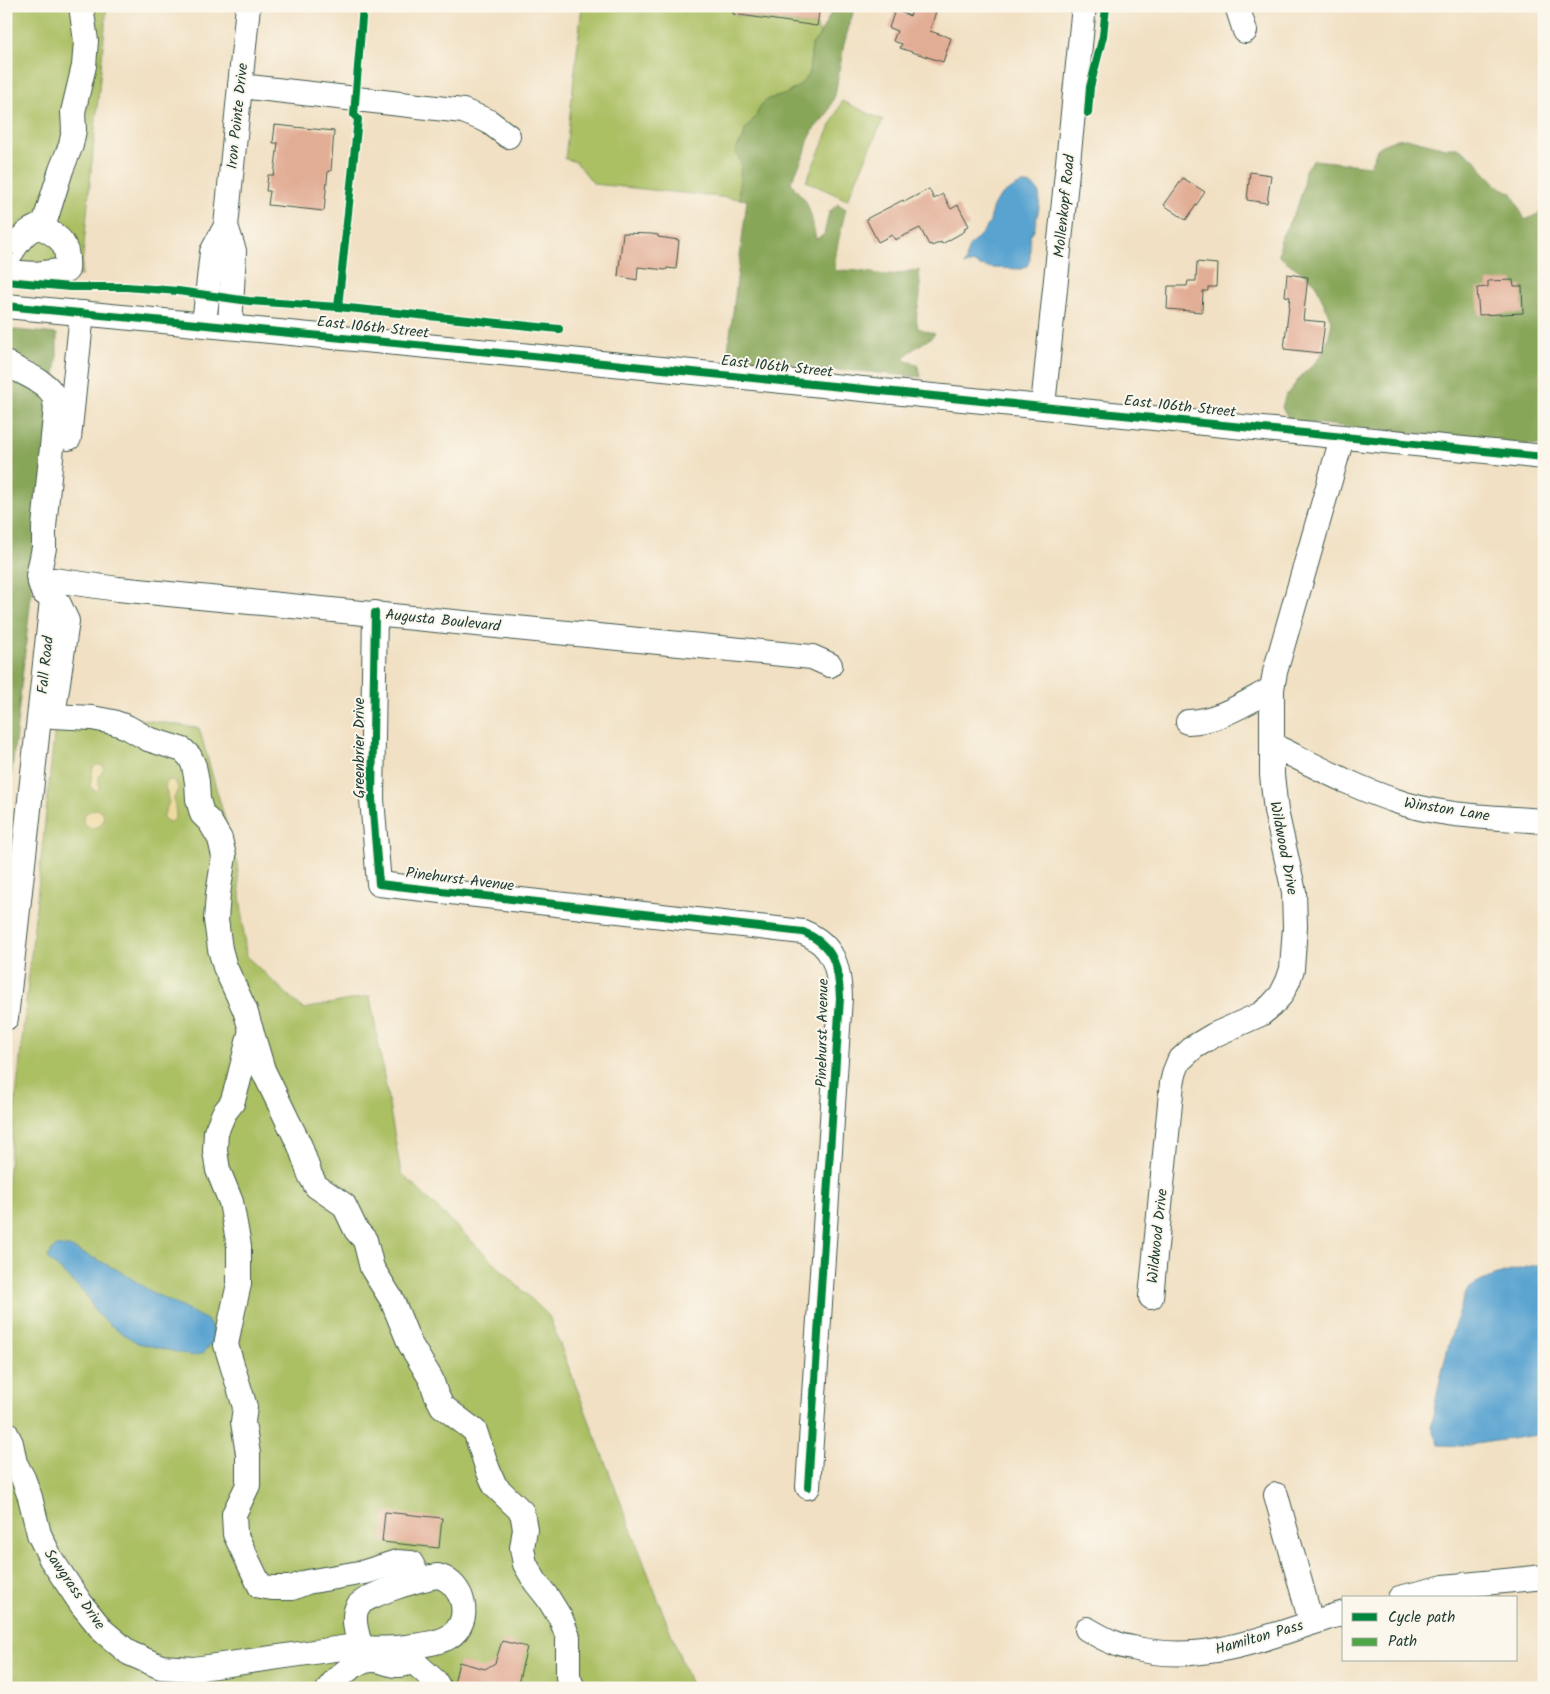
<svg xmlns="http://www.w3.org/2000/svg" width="1550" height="1694" font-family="Kalam,sans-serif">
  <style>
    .green { fill: #abbf63; stroke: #657e4c }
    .forest { fill: #88a659; stroke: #547246 }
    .sand { fill: #eeda9e; stroke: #868c69 }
    .water { fill: #58a3d0; stroke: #3c7082 }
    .building { fill: #e2ad95 }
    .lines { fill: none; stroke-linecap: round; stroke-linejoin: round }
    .minor-casing { stroke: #3e5549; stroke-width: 26 }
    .minor { stroke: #fff; stroke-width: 24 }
    .quiet { stroke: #4fa644; stroke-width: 6; stroke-dasharray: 12 6; stroke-linecap: butt }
    .cycleway-casing { stroke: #fbf7ec; stroke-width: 11 }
    .cycleway { stroke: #00873e; stroke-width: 8 }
    .labels { text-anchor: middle; stroke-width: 4; stroke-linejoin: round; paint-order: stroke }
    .street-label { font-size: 15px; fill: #1f3d34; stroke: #fbf7ec }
  </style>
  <rect width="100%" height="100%" fill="#fbf7ec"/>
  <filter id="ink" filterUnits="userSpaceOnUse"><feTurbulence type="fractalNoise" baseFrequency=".02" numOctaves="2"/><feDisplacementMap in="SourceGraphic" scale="10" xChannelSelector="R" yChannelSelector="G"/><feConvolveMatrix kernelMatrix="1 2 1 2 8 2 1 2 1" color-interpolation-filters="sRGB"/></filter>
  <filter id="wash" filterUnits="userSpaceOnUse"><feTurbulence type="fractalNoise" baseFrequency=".0096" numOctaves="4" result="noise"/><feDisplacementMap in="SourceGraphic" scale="20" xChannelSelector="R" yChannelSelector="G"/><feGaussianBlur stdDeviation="1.12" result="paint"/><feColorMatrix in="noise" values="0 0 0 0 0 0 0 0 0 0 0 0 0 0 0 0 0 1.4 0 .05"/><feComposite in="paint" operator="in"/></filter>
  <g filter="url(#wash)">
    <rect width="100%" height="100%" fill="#f1e0c3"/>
    <g class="green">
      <path d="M6,6H107L81,276L6,268Z"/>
      <path d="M582,6H737L736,15L817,26L820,34L812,45L809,74L800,86L784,95L769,99L761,105L756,116L745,130L743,139L735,150L741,163L739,189L740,199L594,184L576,162L565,159Z"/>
      <path d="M842,101L883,120L847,200L806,181Z"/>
      <path d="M57,707L199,728L237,862L246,956L303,1009L370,996L401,1173L549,1316L692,1688H6V1194Z"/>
    </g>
    <g class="forest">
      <path d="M832,6H855L844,44L835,95L827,114L814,129L808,141L805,153L791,182C795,190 802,195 806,202C812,214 813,227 816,239L824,235L829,212L838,204L846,209C843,221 832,262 836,271C855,268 873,275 892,275C900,274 910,270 919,270C919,278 921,287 920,295C919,309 914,314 918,328L935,334C925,344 910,348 903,360L917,364L921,377L857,371L726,367L747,200L740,199L739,189L741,164L735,150L743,139L745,130L756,116L761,105L769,99L784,95L799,86L809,74L812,45L820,34L831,13Z"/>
      <path d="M1406,138L1446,148H1458L1476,160L1481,168L1498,186L1512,193L1525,220L1544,211V446L1290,421L1282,407L1285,397L1302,375L1313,365L1325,350L1332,323L1315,282L1279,256L1281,238L1298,205L1303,188L1305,170L1314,160L1370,166L1377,149L1382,145L1397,139Z"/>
      <path d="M6,329L57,334V358L6,825Z"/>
    </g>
    <g class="sand">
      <path d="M96,765H102L104,769L99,777V788L96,791L91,788L90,786L93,768Z"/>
      <path d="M168,780L175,781L178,788L174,799L176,815L174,820L170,822L165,820L163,817L169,802L165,786Z"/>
      <path d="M95,809L101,810C106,817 104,823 97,827L89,828L83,822L84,815L88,812Z"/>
    </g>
    <g class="water">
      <path d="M1021,184C1046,182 1040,205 1036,221C1035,227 1035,230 1030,235V259L1027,266L1021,269L992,268L980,266L975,263L964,265C968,260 965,254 969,247C974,240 982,235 987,227C992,221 990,216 992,209C995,197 1011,189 1021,184Z"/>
      <path d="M56,1246L69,1247L98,1260L123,1273L150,1291L207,1320L213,1330V1342L203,1353L193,1356L138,1343L118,1331L97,1314L85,1293L47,1258Z"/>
      <path d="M1544,1263V1434L1462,1446L1440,1445C1438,1440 1433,1433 1432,1427C1431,1410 1458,1301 1468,1290C1482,1276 1524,1268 1544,1263Z"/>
    </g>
    <g id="blocks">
      <g class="building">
        <path d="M733,6H820L817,26L733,14Z"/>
        <path d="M914,6H923L936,11L930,31L951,38L943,62L900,48L902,44L893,41L897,31L889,28L895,10L910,16Z"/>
        <path d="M275,125L334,131L331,171H328L324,211L268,205L270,191H266L268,175H274L278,143H273Z"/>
        <path d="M1250,172L1271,175L1267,203L1247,200Z"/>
        <path d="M1183,178L1205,192L1186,220L1164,205Z"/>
        <path d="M929,189L934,199L943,194L951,209L958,205L969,226L964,228L965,231L942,244L941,242L932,246L931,244L929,245L920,228L895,240L892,235L878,242L866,219L903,200L904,202Z"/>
        <path d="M623,233L652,234L658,235V237L679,240L676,269L667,268L666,270L638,267L637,280L618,276Z"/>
        <path d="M1197,262L1217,264L1216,287H1208V291H1203L1202,312L1167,309L1168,286H1187L1188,281H1196Z"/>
        <path d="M1287,274L1308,277L1303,320L1325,322L1321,353L1284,349L1290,297L1285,296Z"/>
        <path d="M1513,280L1514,286H1522L1523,313L1479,315L1477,288L1488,287V281Z"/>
        <path d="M385,1512L442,1518L439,1548L382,1542Z"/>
        <path d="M502,1641L527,1647L517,1688H453L459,1662L485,1669L495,1663Z"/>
      </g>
    </g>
  </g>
  <g filter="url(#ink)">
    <use href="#blocks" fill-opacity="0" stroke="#3e5549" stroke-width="1"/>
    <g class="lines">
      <g class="minor-casing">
        <g id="minor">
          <path d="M1237,6L1245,31"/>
          <path d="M240,86L463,111L488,121L508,136"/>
          <path d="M226,226L234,251L230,326"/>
          <path d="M11,253C17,244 22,235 31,230C37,227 41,226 45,221L61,170L71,145L74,130L73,112L84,66L86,41L81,6"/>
          <path d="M6,272L36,274L67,270C69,245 62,237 40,227"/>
          <path d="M6,306C519,353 1031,406 1544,457"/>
          <path d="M204,324L212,252L226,226L248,6"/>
          <path d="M6,363C20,373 46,380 53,395C55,399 55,404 56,407L44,527V548L38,576L43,592L59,604L67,621L53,716L92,718L113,722L127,727L148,739L183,750L190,757L194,766L197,782L198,799L202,814L210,822L220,839L224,856L218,894L216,920L220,949L225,967L245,1010L263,1070L300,1146L310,1175L316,1186L344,1205L356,1230L365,1240L372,1268L392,1300L410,1344L431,1379L436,1394L442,1406L475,1431L488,1470L495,1486L522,1512L525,1529L522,1548L525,1564L536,1583L548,1598L561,1619L568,1637V1677L573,1688"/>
          <path d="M1043,406L1084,6"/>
          <path d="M69,438L82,313"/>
          <path d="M54,580L118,589L812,657L830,665"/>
          <path d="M375,613L372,799L379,884L803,932C834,945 839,967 840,998L808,1487"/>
          <path d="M1188,722C1219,721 1245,703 1272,689"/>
          <path d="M1272,745C1312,764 1351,786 1393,800C1439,817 1495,817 1544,821"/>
          <path d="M6,1018L53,591"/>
          <path d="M251,1030L238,1083L232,1103L224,1113L216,1132L215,1151L218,1170L231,1202L239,1246V1284L230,1324L226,1345L245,1407L243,1422L248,1454V1485L234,1514L235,1534L260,1586L272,1588H292L307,1582L365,1572L397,1562L411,1563L420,1579"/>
          <path d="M1151,1297L1172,1083L1175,1071L1179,1061L1194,1047L1214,1035L1261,1014L1271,1006L1281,995L1288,981L1292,969L1295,927L1294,892L1276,811L1272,775V689L1275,672L1342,438"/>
          <path d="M6,1433L11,1443L15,1463L23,1478L30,1497L39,1534L51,1559L82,1605L103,1631L129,1653L161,1667L194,1669L349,1647H361"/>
          <path d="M1276,1495L1311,1622"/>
          <path d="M438,1576C464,1583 474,1621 449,1637C433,1646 380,1651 361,1647C357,1635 351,1617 358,1606C366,1594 423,1578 438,1576Z"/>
          <path d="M1400,1598L1444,1587L1544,1577"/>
          <path d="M1087,1629C1096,1634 1105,1640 1115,1643C1120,1646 1127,1647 1133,1648C1208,1667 1273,1633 1344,1613"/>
          <path d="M329,1688C338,1676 356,1661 371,1660C381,1659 391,1666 398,1665C403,1665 409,1663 413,1661L435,1681L439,1688"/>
        </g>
      </g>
      <use href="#minor" class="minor"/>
      <path class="quiet" d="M6,272L11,253"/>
      <g class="cycleway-casing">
        <g id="cycleway">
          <path d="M1088,113L1090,87L1103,36L1106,6"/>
          <path d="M6,281L70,287H126L178,291L249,301L338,307L559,329"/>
          <path d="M6,306C519,353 1031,406 1544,457"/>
          <path d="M338,307L358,119L354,115L363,6"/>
          <path d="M375,613L372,799L379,884L803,932C834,945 839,967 840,998L808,1487"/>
        </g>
      </g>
      <use href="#cycleway" class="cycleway"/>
    </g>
  </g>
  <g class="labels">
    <g class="street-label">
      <text transform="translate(237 116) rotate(-84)" y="5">Iron Pointe Drive</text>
      <text transform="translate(1064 206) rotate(-84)" y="5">Mollenkopf Road</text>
      <text transform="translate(373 327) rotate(6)" y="5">East 106th Street</text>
      <text transform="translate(777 366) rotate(6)" y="5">East 106th Street</text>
      <text transform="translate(1180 406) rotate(6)" y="5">East 106th Street</text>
      <text transform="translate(443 620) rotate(6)" y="5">Augusta Boulevard</text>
      <text transform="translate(45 665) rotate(-84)" y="5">Fall Road</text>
      <text transform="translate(359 748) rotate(-90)" y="5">Greenbrier Drive</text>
      <text transform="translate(1447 809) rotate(9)" y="5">Winston Lane</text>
      <text transform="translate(1284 848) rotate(79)" y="5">Wildwood Drive</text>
      <text transform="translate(460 879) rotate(7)" y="5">Pinehurst Avenue</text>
      <text transform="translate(822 1033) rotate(-89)" y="5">Pinehurst Avenue</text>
      <text transform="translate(1157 1236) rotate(-84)" y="5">Wildwood Drive</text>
      <text transform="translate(75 1589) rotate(55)" y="5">Sawgrass Drive</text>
      <text transform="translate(1259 1637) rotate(-16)" y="5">Hamilton Pass</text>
    </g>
  </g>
  <rect width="1550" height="1694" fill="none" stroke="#fbf7ec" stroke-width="25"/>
  <rect x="1342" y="1596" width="175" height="65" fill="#fbf7ec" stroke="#a3ada2"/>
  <rect x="1352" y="1613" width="25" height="8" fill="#00873e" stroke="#a3ada2"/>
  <text x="1388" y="1622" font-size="15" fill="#1f3d34">Cycle path</text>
  <rect x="1352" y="1638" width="25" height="8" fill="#4fa644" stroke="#a3ada2"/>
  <text x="1388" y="1646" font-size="15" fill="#1f3d34">Path</text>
</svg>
